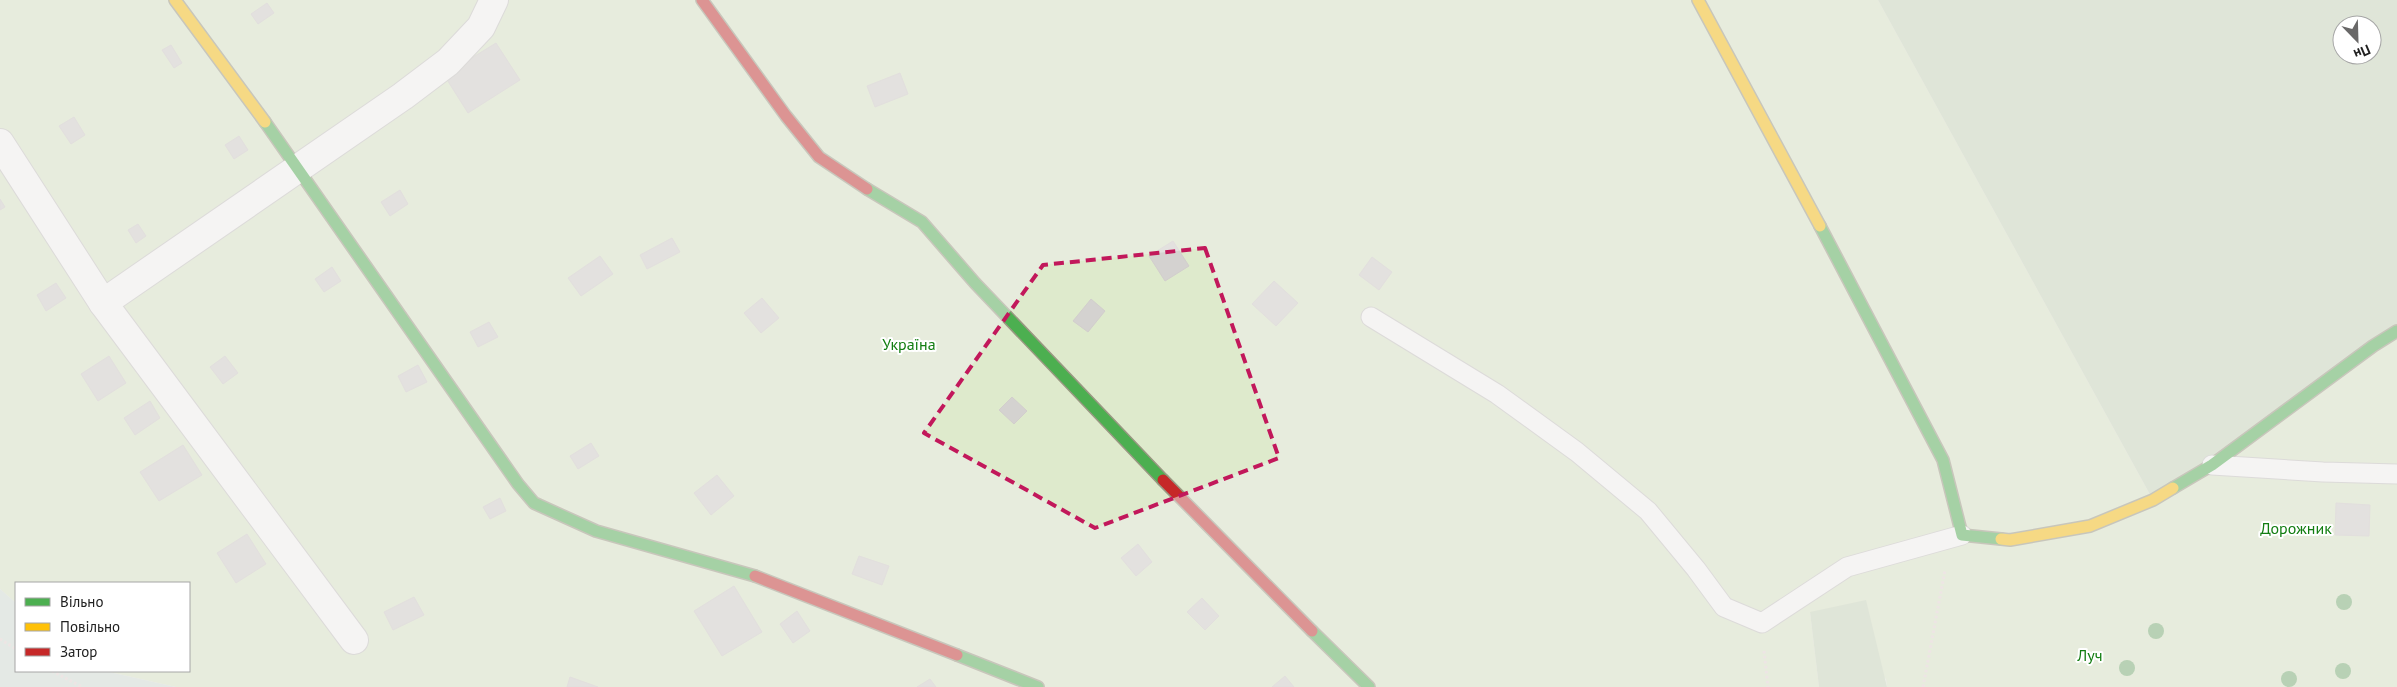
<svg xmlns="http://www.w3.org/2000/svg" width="2397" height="687" font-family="'PT Sans',sans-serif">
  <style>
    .grass { fill: #deeacc }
    .forest { fill: #cddcc1; fill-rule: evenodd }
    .wetland { fill: #d8e5dd }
    .building { fill: #d4d2d0; stroke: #d2cecc }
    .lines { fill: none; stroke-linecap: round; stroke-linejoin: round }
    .lane-casing { stroke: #c6c5c4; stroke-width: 21 }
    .street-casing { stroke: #c6c5c4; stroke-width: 30 }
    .fast-casing { stroke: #999882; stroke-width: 14 }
    .slow-casing { stroke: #999882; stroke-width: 14 }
    .jam-casing { stroke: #999882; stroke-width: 14 }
    .path { stroke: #ecdcdc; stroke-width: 3; stroke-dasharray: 2.5 2.5; stroke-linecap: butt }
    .lane { stroke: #fdfcfc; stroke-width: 19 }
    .street { stroke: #fdfcfc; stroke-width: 28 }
    .fast { stroke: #4caf50; stroke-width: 11 }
    .slow { stroke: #ffc107; stroke-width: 11 }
    .jam { stroke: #c62828; stroke-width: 11 }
    .tree { fill: #75af73 }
    .marked { fill: none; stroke: #c2185b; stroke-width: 4; stroke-dasharray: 10 6; stroke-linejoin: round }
    .labels { text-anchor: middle; stroke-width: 4; stroke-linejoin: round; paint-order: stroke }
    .park-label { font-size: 16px; fill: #127d11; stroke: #fff }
  </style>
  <rect width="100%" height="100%" fill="#efedeb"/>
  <path class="grass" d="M0,0H1878L2153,500L2397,331V687H1887L1886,679L1810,612L1819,687H176L105,671H189V583H16V603L0,589Z"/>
  <g class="forest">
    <path d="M1878,0H2397V331L2153,500ZM2342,25H2372V55H2342Z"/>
    <path d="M1866,600L1887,687H1819L1810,612Z"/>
  </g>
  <path class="wetland" d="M0,589L16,603V671H105L176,687H0Z"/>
  <g class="building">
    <path d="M267,3L274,13L258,24L251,14Z"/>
    <path d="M496,43L520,80L468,113L444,75Z"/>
    <path d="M171,45L182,63L174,68L162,50Z"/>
    <path d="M900,73L908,94L875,107L867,86Z"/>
    <path d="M74,117L85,135L71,144L59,126Z"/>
    <path d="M239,136L248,150L234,159L225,145Z"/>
    <path d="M400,190L408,204L390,216L381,202Z"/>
    <path d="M0,199L5,207L0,210Z"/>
    <path d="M138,224L146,236L136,243L128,230Z"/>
    <path d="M672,238L680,252L647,269L640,255Z"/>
    <path d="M1173,241L1189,266L1165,281L1149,256Z"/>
    <path d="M600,256L613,274L581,296L568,278Z"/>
    <path d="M1372,257L1392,272L1379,290L1359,275Z"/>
    <path d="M332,267L341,281L324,292L315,279Z"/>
    <path d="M1274,281L1298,303L1276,326L1252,304Z"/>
    <path d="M56,283L66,298L46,311L37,295Z"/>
    <path d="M762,298L779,318L761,333L744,313Z"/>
    <path d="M1091,299L1105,311L1088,332L1073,321Z"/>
    <path d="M489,322L498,337L478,347L470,332Z"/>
    <path d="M109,356L126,383L98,401L81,374Z"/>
    <path d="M225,356L238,373L223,384L210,367Z"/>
    <path d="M418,365L427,382L406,392L398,376Z"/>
    <path d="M1012,397L1027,411L1014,424L999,410Z"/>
    <path d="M150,401L160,418L135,435L124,418Z"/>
    <path d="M591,443L599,456L578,469L570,456Z"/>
    <path d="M183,445L202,475L159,501L140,472Z"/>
    <path d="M717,475L734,496L711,515L694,493Z"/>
    <path d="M500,498L506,511L490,519L483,507Z"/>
    <path d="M2336,503L2370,505L2369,536L2335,535Z"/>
    <path d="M247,534L266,564L236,583L217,553Z"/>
    <path d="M1138,544L1152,562L1136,576L1121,558Z"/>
    <path d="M859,556L889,566L882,585L852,574Z"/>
    <path d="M734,586L762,632L722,656L694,611Z"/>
    <path d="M414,597L424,615L393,630L384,612Z"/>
    <path d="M1202,598L1219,616L1205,630L1187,612Z"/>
    <path d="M797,611L810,631L793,643L780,624Z"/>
    <path d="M1285,676L1294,687H1272Z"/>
    <path d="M570,677L598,687H567Z"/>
    <path d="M930,679L936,687H917Z"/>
  </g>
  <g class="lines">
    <g class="lane-casing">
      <g id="lane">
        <path d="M1371,317L1497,394L1577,452L1648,511L1696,569L1724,607L1762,623L1847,567L1962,535"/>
        <path d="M2212,465L2323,472L2397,474"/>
      </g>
    </g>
    <g class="street-casing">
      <g id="street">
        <path d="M0,143L103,303L354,640"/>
        <path d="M103,303L403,96L448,62L481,27L494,0"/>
      </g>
    </g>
    <g class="fast-casing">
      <g id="fast">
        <path d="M265,122L518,484L534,503L596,531L755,576"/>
        <path d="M867,189L922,222L975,283L1163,480"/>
        <path d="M1820,226L1943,460L1962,535L2001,539"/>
        <path d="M2173,488L2212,465L2373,346L2397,331"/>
        <path d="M1312,631L1369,687"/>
        <path d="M957,655L1038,687"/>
      </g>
    </g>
    <g class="slow-casing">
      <g id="slow">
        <path d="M175,0L265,122"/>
        <path d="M1698,0L1820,226"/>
        <path d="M2001,539L2010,540L2090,526L2153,500L2173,488"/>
      </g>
    </g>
    <g class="jam-casing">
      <g id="jam">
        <path d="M702,0L786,116L819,157L867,189"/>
        <path d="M1163,480L1312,631"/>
        <path d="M755,576L957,655"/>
      </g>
    </g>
    <g class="path">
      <path d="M0,639L16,649"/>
      <path d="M1764,651L1768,687"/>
      <path d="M52,671L82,687"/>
      <path d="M1923,687L1945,570"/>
    </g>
    <use href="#lane" class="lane"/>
    <use href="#street" class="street"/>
    <use href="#fast" class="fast"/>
    <use href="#slow" class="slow"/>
    <use href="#jam" class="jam"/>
  </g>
  <g class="tree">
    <circle cx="2344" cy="602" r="8"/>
    <circle cx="2156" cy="631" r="8"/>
    <circle cx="2127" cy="668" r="8"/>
    <circle cx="2343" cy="671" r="8"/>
    <circle cx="2289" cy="679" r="8"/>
  </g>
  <path d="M0 0H2397V687H0ZM1205,248L1279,458L1095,528L924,433L1043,265Z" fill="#efedeb" fill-opacity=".55" fill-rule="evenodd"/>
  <path class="marked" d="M1205,248L1279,458L1095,528L924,433L1043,265Z"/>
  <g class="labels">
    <g class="park-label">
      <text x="909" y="350">Україна</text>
      <text x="2296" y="534">Дорожник</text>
      <text x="2090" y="661">Луч</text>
    </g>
  </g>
  <rect x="15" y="582" width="175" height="90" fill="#ffffff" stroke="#a6a6a6"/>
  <rect x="25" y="598" width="25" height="8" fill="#4caf50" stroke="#a6a6a6"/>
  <text x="60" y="607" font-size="15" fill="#212121">Вільно</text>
  <rect x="25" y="623" width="25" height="8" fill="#ffc107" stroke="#a6a6a6"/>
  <text x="60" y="632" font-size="15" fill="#212121">Повільно</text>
  <rect x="25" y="648" width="25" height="8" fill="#c62828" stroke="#a6a6a6"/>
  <text x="60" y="657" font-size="15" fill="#212121">Затор</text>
  <g transform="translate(2357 40) rotate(157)"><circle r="24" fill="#ffffff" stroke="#a6a6a6"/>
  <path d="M0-4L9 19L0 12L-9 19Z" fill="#696868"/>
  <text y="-8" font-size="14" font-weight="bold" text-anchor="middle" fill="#212121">Пн</text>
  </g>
</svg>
